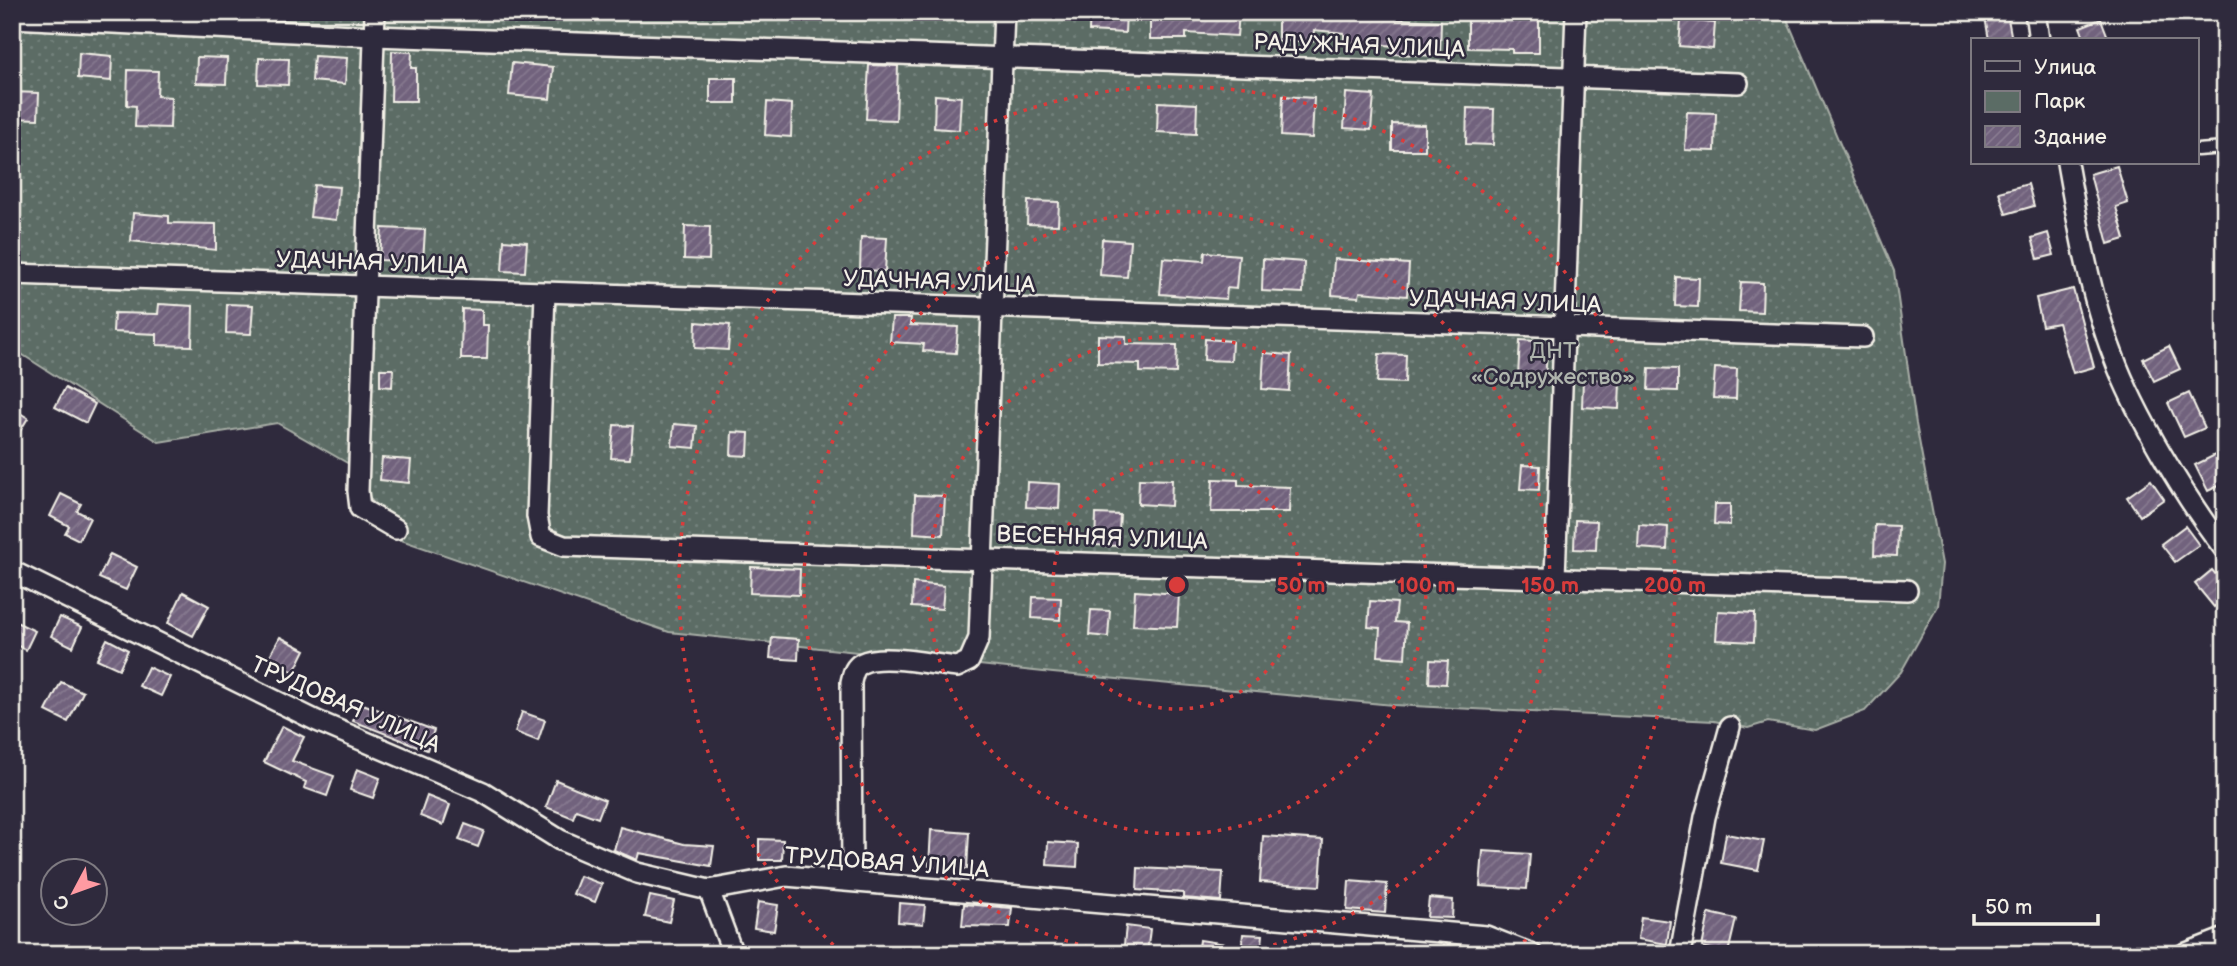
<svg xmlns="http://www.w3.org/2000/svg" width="2237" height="966" font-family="'Balsamiq Sans',sans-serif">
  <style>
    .green { fill: url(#green-dots); stroke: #a8aea6; stroke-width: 2 }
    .building { fill: url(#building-hatch); stroke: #f4f1e8; stroke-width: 2 }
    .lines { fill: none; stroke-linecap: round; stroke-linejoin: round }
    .lane-casing { stroke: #f4f1e8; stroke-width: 15 }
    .street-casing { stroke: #f4f1e8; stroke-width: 24 }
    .lane { stroke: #2f2a3d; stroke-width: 10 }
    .street { stroke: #2f2a3d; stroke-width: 19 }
    .ring { fill: none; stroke: #d93c3b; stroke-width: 3.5; stroke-dasharray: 3.5 7 }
    .labels { text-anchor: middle; stroke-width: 5; stroke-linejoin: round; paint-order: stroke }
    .street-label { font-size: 23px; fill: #f4f1e8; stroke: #2f2a3d }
    .park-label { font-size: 23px; fill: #afb5ad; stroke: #2f2a3d }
    .centre { fill: #d93c3b; stroke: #2f2a3d; stroke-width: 3.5 }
    .ring-label { font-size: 21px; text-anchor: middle; font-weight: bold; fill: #d93c3b; stroke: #2f2a3d; stroke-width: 5; stroke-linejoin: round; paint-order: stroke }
  </style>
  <defs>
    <pattern id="green-dots" width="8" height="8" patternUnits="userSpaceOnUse" patternTransform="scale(1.75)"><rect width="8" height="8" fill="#5b6c65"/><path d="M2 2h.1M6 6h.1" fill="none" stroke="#73817b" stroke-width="1.8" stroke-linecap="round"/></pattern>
    <pattern id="building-hatch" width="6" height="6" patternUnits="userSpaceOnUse" patternTransform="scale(1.75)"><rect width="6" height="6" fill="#71627d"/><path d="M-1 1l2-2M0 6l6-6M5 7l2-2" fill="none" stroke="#86798f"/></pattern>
  </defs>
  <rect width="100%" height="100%" fill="#2f2a3d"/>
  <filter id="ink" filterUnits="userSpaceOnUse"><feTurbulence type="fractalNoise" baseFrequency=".0143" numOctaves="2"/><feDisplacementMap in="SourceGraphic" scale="14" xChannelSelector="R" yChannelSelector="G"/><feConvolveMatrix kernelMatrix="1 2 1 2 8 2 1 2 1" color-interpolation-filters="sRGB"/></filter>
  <g filter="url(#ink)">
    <path class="green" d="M12,12H1784L1894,271L1916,424L1942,564L1938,606L1901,672L1865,711L1815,730L1768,722L1748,728L1714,721L1393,705L1053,673L669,632L395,538L349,464L277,423L159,442L12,348Z"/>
    <g class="building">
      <path d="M1090,12H1126L1125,33L1089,31Z"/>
      <path d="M1150,12L1239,14L1237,36L1186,33V39H1150Z"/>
      <path d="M1278,12H1372V18L1441,21L1440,56L1393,54L1394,46L1344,41V33L1314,30L1313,41H1278Z"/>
      <path d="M1468,12L1539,17V53H1512V49L1468,48Z"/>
      <path d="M2007,13L2012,40H1989L1985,17Z"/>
      <path d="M2101,19L2109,40H2085L2080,27Z"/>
      <path d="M1681,20L1715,23L1713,49L1679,46Z"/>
      <path d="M392,51L412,52L411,68H416V101H391Z"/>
      <path d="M79,53L112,56L111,81L78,78Z"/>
      <path d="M314,56L347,58L345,84L312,81Z"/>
      <path d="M197,57L227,58L226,84L196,83Z"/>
      <path d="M259,58L289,59L288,85L258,84Z"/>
      <path d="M512,63L553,67L550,99L509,95Z"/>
      <path d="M869,65L898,66L896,120L866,119Z"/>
      <path d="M128,70L158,71L157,96L171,97L170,128L135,127L136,106L127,105Z"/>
      <rect x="710" y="78" width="26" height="25"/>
      <path d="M12,92L39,93L38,119L12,118Z"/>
      <path d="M1346,93L1374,95L1371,130L1344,128Z"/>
      <path d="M935,95L961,97L959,130L934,128Z"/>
      <path d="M1283,96L1314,98L1312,138L1281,136Z"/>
      <path d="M767,102L792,104L791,137L765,135Z"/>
      <path d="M1158,102L1197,104L1196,134L1157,132Z"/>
      <path d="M1467,108L1494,109L1493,145L1466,144Z"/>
      <path d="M1687,112L1716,113L1715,151L1685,150Z"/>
      <path d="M1392,124L1425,125V150H1392Z"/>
      <path d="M2117,166L2128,203L2116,207L2125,239L2108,244L2090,174Z"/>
      <path d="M2028,184L2034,206L2006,214L1999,192Z"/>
      <path d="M314,185L339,187L336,220L310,217Z"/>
      <path d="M1028,201L1059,202L1058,225L1027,224Z"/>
      <path d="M133,213L169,216V223L216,224V250L131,241Z"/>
      <path d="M685,226L710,227L709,260L684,259Z"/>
      <path d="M382,228L425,230L423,262L380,260Z"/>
      <path d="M2048,233L2054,255L2038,259L2032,238Z"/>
      <path d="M861,237L887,238L885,271L860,270Z"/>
      <path d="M1102,239L1130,241L1127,277L1100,275Z"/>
      <path d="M504,240L527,242L525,272L502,271Z"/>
      <path d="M1205,252L1239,255L1236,289L1227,288L1226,299L1160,294L1163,258L1204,261Z"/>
      <path d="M1263,259L1304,262L1303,293L1262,291Z"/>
      <path d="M1334,259L1409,264L1407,296L1360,292L1359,297L1332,295Z"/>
      <path d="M1676,277L1699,278L1698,307L1675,306Z"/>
      <path d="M1741,282L1763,283L1762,312L1739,311Z"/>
      <path d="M2073,289L2094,367L2073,373L2058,323L2042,326L2036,298Z"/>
      <path d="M159,304L193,306L192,346L157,345V334L113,332L114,313L158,314Z"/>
      <path d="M227,304L253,305L251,334L226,333Z"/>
      <path d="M462,309L482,310V325H488L487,359H461Z"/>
      <path d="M892,318H911L910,325L958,327L956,353L923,351L924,344L890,342Z"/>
      <path d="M696,322L730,325L728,350L695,348Z"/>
      <path d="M1098,335L1126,336V344L1177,345L1176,373L1140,372V364L1098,363Z"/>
      <path d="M1205,339L1232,341L1231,361L1204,360Z"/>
      <path d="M1520,340L1548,342L1545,378L1518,376Z"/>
      <path d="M2169,346L2180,369L2154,381L2143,359Z"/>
      <path d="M1264,353L1291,355L1289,391L1262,389Z"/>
      <path d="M1379,354L1406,355L1405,383L1377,382Z"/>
      <path d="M1649,368L1678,369V391L1648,390Z"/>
      <path d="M1715,368L1737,369L1736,399L1713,398Z"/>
      <path d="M380,369H393L392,387L380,386Z"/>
      <path d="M1583,379L1620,380L1619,409L1582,407Z"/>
      <path d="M65,388L95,404L86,423L55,407Z"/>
      <path d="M2189,393L2205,428L2184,437L2168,403Z"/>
      <path d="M12,408L28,418L12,444Z"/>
      <path d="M674,424L697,426L695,448L672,446Z"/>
      <path d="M614,425L633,426L630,459L611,458Z"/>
      <path d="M732,432L749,433L748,456L731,455Z"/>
      <path d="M2219,453L2225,464V483L2208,491L2195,465Z"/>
      <path d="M382,458L411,460L409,483L380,480Z"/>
      <path d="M1522,465L1540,466L1539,490L1520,489Z"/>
      <path d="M1139,479L1172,480L1171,506L1138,504Z"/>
      <path d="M1213,479L1238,480V485L1290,487L1289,512H1211Z"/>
      <path d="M2151,480L2164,499L2140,516L2127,497Z"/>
      <path d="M1027,482L1060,484L1059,509L1026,507Z"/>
      <path d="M61,494L81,504L77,511L90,518L79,540L65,533L69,526L50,516Z"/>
      <path d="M915,495L945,496L943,535L914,533Z"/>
      <path d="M1715,504H1730V525L1714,524Z"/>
      <path d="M1096,514L1120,515L1118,546L1095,545Z"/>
      <path d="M1575,520L1597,521L1596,550L1574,549Z"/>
      <path d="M1639,525L1668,527L1667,550L1638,548Z"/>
      <path d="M1875,525L1898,526L1897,556L1874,555Z"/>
      <path d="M2185,526L2199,545L2175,562L2161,544Z"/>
      <path d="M110,554L137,567L126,590L99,578Z"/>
      <path d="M751,567L800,569L799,595L750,593Z"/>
      <path d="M2212,570L2225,585V598L2214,607L2195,584Z"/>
      <path d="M913,583L944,586L942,609L912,607Z"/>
      <path d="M1135,591L1179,594L1177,627L1133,625Z"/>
      <path d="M183,592L209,606L193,636L168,623Z"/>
      <path d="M1033,597L1061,598L1060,620L1032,618Z"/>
      <path d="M1370,601L1397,603L1395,622L1407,623L1405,658L1378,656L1380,628L1368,627Z"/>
      <path d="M1091,610L1110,611L1108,637L1089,635Z"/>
      <path d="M1718,611L1755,613L1754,642L1716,640Z"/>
      <path d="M60,617L82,627L73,647L51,636Z"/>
      <path d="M12,620L35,631L26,650L12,643Z"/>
      <path d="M280,637L305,650L294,672L268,659Z"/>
      <path d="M772,637L799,639L798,660L770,658Z"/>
      <path d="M107,639L128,650L119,669L97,659Z"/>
      <path d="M1430,660L1448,661L1446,684L1429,683Z"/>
      <path d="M148,667L170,677L161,696L139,686Z"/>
      <path d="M61,682L83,692L68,722L46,711Z"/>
      <path d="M360,703L434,730L427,750L353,721Z"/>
      <path d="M522,712L545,720L538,741L515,732Z"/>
      <path d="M282,726L304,737L292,761L334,776L327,796L304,788L306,782L264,762Z"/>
      <path d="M357,769L380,778L373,798L350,790Z"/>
      <path d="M556,780L605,800L598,818L576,810L573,818L546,807Z"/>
      <path d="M427,796L450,805L443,825L420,816Z"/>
      <path d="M465,824L484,831L478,847L459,840Z"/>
      <path d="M620,827L684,844L714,846L711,866L639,853L637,860L614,850Z"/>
      <path d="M931,830L969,833L967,869L929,866Z"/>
      <path d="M1726,834L1764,841L1758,870L1721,863Z"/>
      <path d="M1263,836L1323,840L1320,886L1260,882Z"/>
      <path d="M759,839L783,840L782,860H759Z"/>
      <path d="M1048,842L1078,844L1077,867L1047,865Z"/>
      <path d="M1483,851L1530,854L1527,889L1480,886Z"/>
      <path d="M1138,868L1223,872L1221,901L1183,898V893L1137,890Z"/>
      <path d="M580,876L602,884L595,902L573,894Z"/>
      <path d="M1349,881L1387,884L1385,913L1347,910Z"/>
      <path d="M650,896L674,901L669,922L645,917Z"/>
      <path d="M1429,898L1453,900L1452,918L1427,917Z"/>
      <path d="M758,902L778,905L774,931L754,928Z"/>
      <path d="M899,903L925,905L923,924L898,922Z"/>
      <path d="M964,904L1012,908L1010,927L962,926Z"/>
      <path d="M1709,913L1736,919L1728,953L1702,947Z"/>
      <path d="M1641,917L1670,921L1667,944L1638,939Z"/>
      <path d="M1126,926L1150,929L1147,954H1123Z"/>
      <path d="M1243,934L1263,935L1261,954H1241Z"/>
      <path d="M1200,940L1239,946V954H1198Z"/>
    </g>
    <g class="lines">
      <g class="lane-casing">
        <path id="lane" d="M2197,150L2225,148"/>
      </g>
      <g class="street-casing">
        <g id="street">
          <path d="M375,12L358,491L360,508L396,529"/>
          <path d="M2035,12L2039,40"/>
          <path d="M12,18L374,36L1738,83"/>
          <path d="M2067,163C2078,225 2090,296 2113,355C2134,413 2187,501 2225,550"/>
          <path d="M12,274L1863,337"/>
          <path d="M545,293L537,516L541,537L564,546L1907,590"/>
          <path d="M12,571L317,721L483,792L560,840L637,873L709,890L786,876L1486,936L1532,954"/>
          <path d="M1555,577L1576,12"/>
          <path d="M852,880L851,682C853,674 854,667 862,663C882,653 934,665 957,667L969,661L979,638L1004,12"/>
          <path d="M709,890L733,954"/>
          <path d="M1680,954L1705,817L1730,727"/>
          <path d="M2184,954L2225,938"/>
        </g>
      </g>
      <use href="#lane" class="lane"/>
      <use href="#street" class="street"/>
    </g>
  </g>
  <g class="ring">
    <circle cx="1177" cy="585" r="124"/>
    <circle cx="1177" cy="585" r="249"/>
    <path d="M1119 953A373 373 0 1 1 1235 953"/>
    <path d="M841 952A498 498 0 1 1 1513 952"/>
  </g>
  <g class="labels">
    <g class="street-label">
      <text transform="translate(1359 45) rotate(2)" y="8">РАДУЖНАЯ УЛИЦА</text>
      <text transform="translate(372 262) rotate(2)" y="8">УДАЧНАЯ УЛИЦА</text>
      <text transform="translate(939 281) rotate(2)" y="8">УДАЧНАЯ УЛИЦА</text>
      <text transform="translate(1505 301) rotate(2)" y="8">УДАЧНАЯ УЛИЦА</text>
      <text transform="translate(1102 537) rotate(2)" y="8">ВЕСЕННЯЯ УЛИЦА</text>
      <text transform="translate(346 704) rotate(24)" y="8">ТРУДОВАЯ УЛИЦА</text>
      <text transform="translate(887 862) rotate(4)" y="8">ТРУДОВАЯ УЛИЦА</text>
    </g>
    <g class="park-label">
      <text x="1553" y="358">ДНТ<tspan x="1553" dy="26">«Содружество»</tspan></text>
    </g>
  </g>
  <circle cx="1177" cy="585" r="10" class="centre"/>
  <g class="ring-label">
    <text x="1301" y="592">50 m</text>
    <text x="1426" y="592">100 m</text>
    <text x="1550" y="592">150 m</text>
    <text x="1675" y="592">200 m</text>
  </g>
  <rect width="2237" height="966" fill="none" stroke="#2f2a3d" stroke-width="42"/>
  <rect x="21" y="21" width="2195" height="924" fill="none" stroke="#f4f1e8" stroke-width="2.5" filter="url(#ink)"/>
  <rect x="1971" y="38" width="228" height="126" fill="#2f2a3d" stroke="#7e7a81" stroke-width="2"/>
  <rect x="1985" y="61" width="35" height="10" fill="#2f2a3d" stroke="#7e7a81" stroke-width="2"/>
  <text x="2034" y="74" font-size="21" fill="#f4f1e8">Улица</text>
  <rect x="1985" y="91" width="35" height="21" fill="#5b6c65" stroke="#7e7a81" stroke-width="2"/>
  <text x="2034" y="108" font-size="21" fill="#f4f1e8">Парк</text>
  <rect x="1985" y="126" width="35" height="21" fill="url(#building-hatch)" stroke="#7e7a81" stroke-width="2"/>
  <text x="2034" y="144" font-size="21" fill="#f4f1e8">Здание</text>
  <g transform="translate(74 892) rotate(229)"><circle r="33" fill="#2f2a3d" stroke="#7e7a81" stroke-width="2"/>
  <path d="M0-5L12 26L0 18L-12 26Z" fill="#ff9aa2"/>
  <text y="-10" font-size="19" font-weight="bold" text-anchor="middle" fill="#f4f1e8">С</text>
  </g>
  <path d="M1974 914v10h124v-10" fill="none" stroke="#f4f1e8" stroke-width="3.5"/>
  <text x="1985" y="914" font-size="21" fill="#f4f1e8" stroke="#2f2a3d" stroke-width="5" paint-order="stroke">50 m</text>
</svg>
